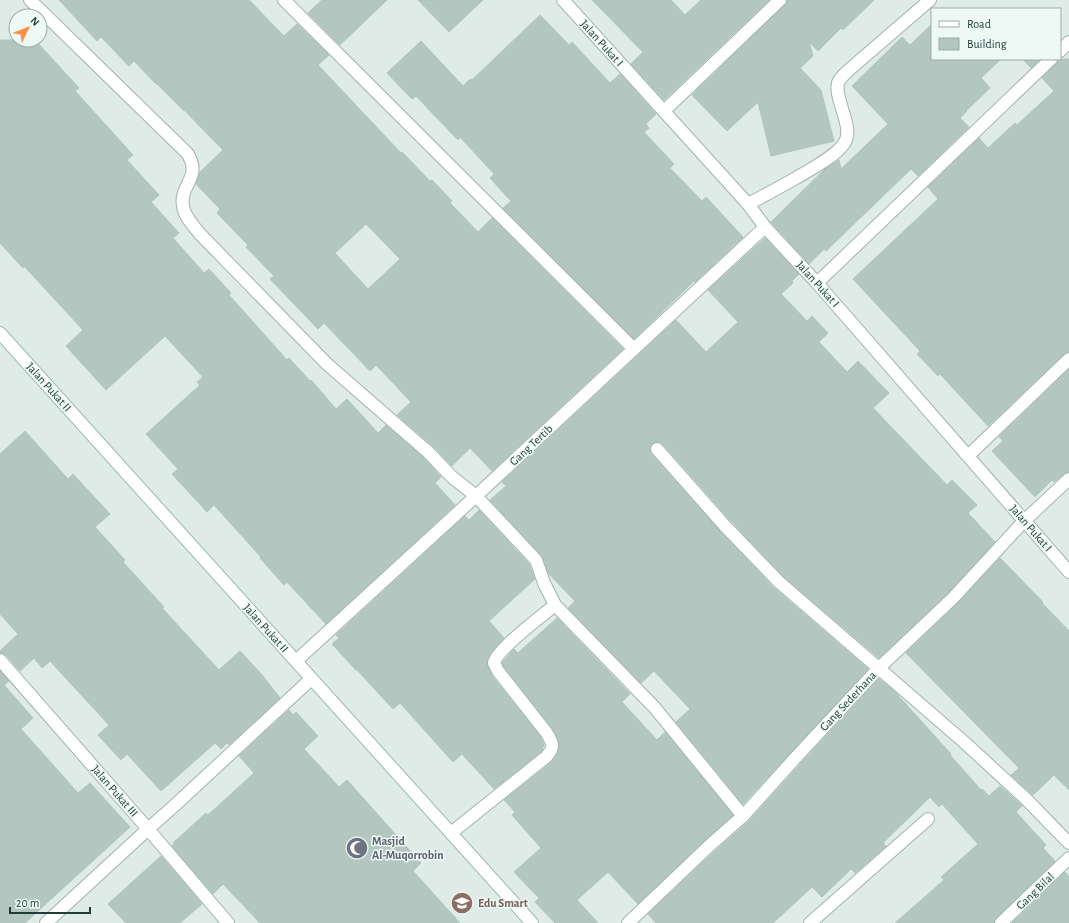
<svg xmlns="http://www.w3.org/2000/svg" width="1069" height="923" font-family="'Alegreya Sans',sans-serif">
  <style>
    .building { fill: #b3c6c0; stroke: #b0c5bf; fill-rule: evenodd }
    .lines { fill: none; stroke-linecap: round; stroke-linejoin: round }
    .lane-casing { stroke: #a1b3af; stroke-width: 14 }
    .street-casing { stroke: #a1b3af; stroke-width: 14 }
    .secondary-casing { stroke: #9cb8b2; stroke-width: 14 }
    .lane { stroke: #fff; stroke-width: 12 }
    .street { stroke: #fff; stroke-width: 12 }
    .secondary { stroke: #fff; stroke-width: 12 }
    .labels { text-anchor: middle; stroke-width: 3; stroke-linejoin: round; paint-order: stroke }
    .street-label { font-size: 12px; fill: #1e3c38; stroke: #eef8f4 }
    .worship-label { font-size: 12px; font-weight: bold; fill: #5b616d; stroke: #eef8f4; text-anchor: start }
    .education-label { font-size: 12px; font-weight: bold; fill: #785e54; stroke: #eef8f4; text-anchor: start }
  </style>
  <rect width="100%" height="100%" fill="#deebe7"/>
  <g class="building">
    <path d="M59,0H249L284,36L297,24L329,55L318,65L401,153L402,152L430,181L432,180L452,201L450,203L478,232L492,218L623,349L492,471L470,448L452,466L433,446L397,415L411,402L376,365L370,371L324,323L318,329L270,279L274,276L246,247L248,245L217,213L220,209L196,184L200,172L223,150L184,110V111L157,84H156L134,61L129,66L101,37L97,41ZM366,224L400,259L368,289L335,253Z"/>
    <path d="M322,0H387L340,45L308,13Z"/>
    <path d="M418,0H483L449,32Z"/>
    <path d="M592,0H671L685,15L701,0H769L664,100L631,64L643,52Z"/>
    <path d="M787,0H874L843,30L841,28L818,51L809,42L813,56L800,68L821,90L834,141L771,156L758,102L727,131L692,95L785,5Z"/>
    <path d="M540,15L569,45L572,42L610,83L620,74L656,114L646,124L649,128L644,132L674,164L670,168L702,201L706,197L743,237L695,282L694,281L634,339L503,208L511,201L490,178L494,174L460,137L458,140L416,96L412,99L387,73L421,41L463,86L470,79L472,80Z"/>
    <path d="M932,24V59H1001L981,78L990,88L966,111H967L960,118L969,127L918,176L911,169L826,251L824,249L809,264L771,222L825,169L839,160L841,169L888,124L852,86L902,37L910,45Z"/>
    <path d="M0,40H35L79,88L75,91L133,155L127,160L159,195L151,202L179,233L173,238L204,273L209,269L231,293L229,295L287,360L289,358L310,381L311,380L336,409L347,399L378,433L386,425L423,457L441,477L435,483L455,505L326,624L287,582L284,585L260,558L261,557L214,505L207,512L172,474L178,469L146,434L200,385L197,382L203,377L165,336L106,390L66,346L83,330L24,266L23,268L0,243Z"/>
    <path d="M1023,59H1040L1031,68Z"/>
    <path d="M1058,59H1069V352L1064,354L988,426L940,374L938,376L917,354L920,351L853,279L938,199L928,187L979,138L988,148L1015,123L1017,125L1054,91L1042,78L1056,64Z"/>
    <path d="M765,238L799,274L792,281L793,283L781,294L807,321L812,316L828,333L819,342L847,372L858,361L889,393L873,408L947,485L952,480L977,505L968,513L995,542L948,593L879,658L784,577L731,521L663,444L660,442H656L652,444L650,447V450L651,454L720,531L774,588L868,669L743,804L676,722L690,709L654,671L641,683L568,608L575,601L548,573L541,555L490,500L506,486L502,482L676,320L706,352L738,322L708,290Z"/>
    <path d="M1069,369V472L1064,474L1054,482L1052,480L1035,497L992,451L1003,441L999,437Z"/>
    <path d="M25,431L68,479L73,474L110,514L95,527L125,560L123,562L164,607L162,608L219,670L240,651L263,676L280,698L229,745L227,743L221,749L215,743L161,791L127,754L121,760L98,735L109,725L50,661L42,668L34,658L20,671L6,655L0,653V651L18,634L0,614V454Z"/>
    <path d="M479,510L529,564L535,579L489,621L504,638L491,652L487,663L492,676L540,736L544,745L541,752L494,789L462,754L453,762L400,703L393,709L357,670H356L332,644L339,638L336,635L465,516L469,520Z"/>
    <path d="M1000,558L1043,602L1042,603L1069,631V790L1054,775L1033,795L1011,775L1019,768L906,653L958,603Z"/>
    <path d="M557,618L630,694L622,702L657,740L665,732L733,815L704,841L638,904L608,872L577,900L598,923H555L535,902L539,898L514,872L541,848L512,815L515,812L504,800L552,762L558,753L559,745L558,739L552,728L504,667L502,663L514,649L518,653Z"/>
    <path d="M0,671L9,681L4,685L33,718L21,729L78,793L90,783L130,827L25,923H0Z"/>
    <path d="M879,679L894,691L951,754L950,755L981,790L982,789L989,796L1000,786L1022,806L1016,812L1046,845L1043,848L1055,861L996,918L994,923H895L944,880L941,877L978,844L942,804L939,807L930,797L883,843L886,846L855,873L851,869L822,897L812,887L773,923H656L648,914L714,852L749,821L804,760Z"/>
    <path d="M289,710L293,715L296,712L318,736L304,749L339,787L347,780L421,863L413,871L460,923H260L223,884L213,894L172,846L174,844L173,843L206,813L208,815L254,773L239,756Z"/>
    <path d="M161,856L202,904L180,923H126L108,904Z"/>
    <path d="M1065,872L1069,877V923H1012Z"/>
  </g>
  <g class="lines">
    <g class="lane-casing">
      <path id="lane" d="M810,923L928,819"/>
    </g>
    <g class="street-casing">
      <g id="street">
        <path d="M30,0L187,153C203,177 179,185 183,206C184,216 193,225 199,233L327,364L428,452L452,477L476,496L536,560L544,583L555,605L655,708L743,816"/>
        <path d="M284,0L634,349"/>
        <path d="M563,0L748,204L765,227L817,283L1069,572"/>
        <path d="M1060,51L1069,42"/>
        <path d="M664,111L780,0"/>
        <path d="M748,204C764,196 780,187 796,178C809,170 837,156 845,142C854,127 834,99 838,83C840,77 846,73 850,69L930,0"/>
        <path d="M817,283L1051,59"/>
        <path d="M657,449L725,526L779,582L964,742L1026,799L1069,843"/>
        <path d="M968,456L1069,359"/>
        <path d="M0,660L148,829L228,923"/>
        <path d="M296,661L476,496L765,227"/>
        <path d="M451,833L546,757C555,747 553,743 546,732L498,671L494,663C497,649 542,616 555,605"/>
        <path d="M46,923L148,829L174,806L311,679"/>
        <path d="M628,923L709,846L743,816L798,755L879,668L953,598L1024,521L1069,479"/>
        <path d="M1001,923L1069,858"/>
      </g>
    </g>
    <g class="secondary-casing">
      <path id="secondary" d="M0,333L532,923"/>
    </g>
    <use href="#lane" class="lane"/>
    <use href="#street" class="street"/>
    <use href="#secondary" class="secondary"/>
  </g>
  <defs>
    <g id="mosque-disc" transform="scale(1.15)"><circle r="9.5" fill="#6b7280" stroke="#eef8f4"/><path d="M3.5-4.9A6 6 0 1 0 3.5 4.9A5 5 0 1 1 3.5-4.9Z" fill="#fff"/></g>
    <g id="school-disc" transform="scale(1.15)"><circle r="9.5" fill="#8d6e63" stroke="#eef8f4"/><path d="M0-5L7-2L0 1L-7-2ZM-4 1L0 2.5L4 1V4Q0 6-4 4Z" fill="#fff"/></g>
  </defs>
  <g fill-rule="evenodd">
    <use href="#mosque-disc" x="357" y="848"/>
    <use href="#school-disc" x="462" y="903"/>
  </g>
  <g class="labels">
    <g class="street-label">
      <text transform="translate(602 43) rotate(48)" y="4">Jalan Pukat I</text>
      <text transform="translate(818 284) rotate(48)" y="4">Jalan Pukat I</text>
      <text transform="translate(49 387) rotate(48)" y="4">Jalan Pukat II</text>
      <text transform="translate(531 445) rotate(-43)" y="4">Gang Tertib</text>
      <text transform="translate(1031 528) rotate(49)" y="4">Jalan Pukat I</text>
      <text transform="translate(266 628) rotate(48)" y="4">Jalan Pukat II</text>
      <text transform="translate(848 701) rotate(-47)" y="4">Gang Sederhana</text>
      <text transform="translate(115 791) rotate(49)" y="4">Jalan Pukat III</text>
      <text transform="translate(1035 891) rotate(-44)" y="4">Gang Bilal</text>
    </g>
    <g class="worship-label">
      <text x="372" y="845">Masjid<tspan x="372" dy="14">Al-Muqorrobin</tspan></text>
    </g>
    <g class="education-label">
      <text x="478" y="907">Edu Smart</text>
    </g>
  </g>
  <rect x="931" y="8" width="130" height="52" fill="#eef8f4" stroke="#9bada9"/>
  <rect x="939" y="21" width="20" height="6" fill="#ffffff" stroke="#9bada9"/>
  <text x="967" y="28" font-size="12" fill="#1e3c38">Road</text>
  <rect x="939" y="38" width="20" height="12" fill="#b3c6c0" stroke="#9bada9"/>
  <text x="967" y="48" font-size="12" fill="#1e3c38">Building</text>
  <g transform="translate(28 28) rotate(47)"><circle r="19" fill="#eef8f4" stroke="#9bada9"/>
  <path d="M0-3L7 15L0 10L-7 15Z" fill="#ff8e48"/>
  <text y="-6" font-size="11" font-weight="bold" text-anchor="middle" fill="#1e3c38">N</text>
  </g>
  <path d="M10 907v6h80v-6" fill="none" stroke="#1e3c38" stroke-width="2"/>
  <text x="16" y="907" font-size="12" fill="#1e3c38" stroke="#eef8f4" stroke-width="3" paint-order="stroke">20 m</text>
</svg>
